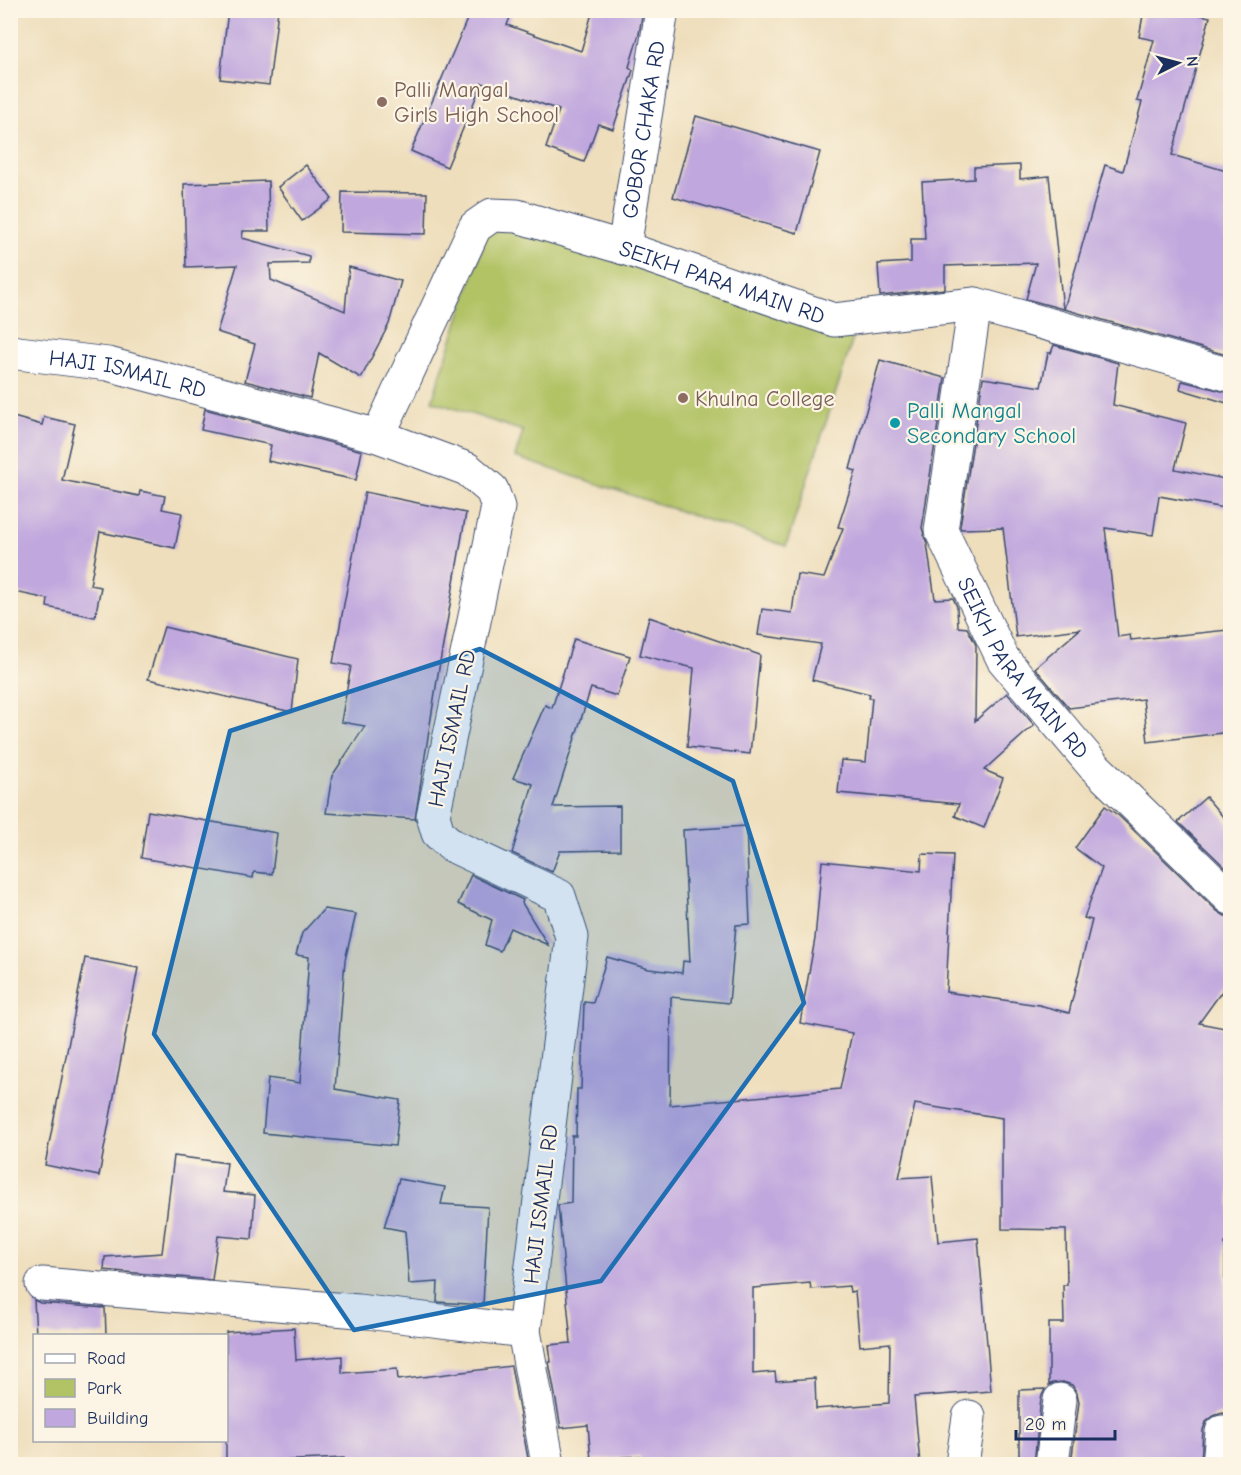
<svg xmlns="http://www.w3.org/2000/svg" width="1241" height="1475" font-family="'Comic Neue',sans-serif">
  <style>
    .green { fill: #b2c366; stroke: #667962; stroke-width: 1.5 }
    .building { fill: #c0a7de; fill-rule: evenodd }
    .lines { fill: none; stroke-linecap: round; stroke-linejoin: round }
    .minor-casing { stroke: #3b496c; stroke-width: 35 }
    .minor { stroke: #fff; stroke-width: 33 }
    .marked { fill: #1f6fb2; fill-opacity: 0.2; stroke: #1f6fb2; stroke-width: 4.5; stroke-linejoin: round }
    .education-dot { fill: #8d6e63; stroke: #fcf5e5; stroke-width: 2 }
    .culture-dot { fill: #0f9aa8; stroke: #fcf5e5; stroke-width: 2 }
    .labels { text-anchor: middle; stroke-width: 4.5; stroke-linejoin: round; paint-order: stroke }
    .education-label { font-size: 22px; fill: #785e54; stroke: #fcf5e5; text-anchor: start }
    .street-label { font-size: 22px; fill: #1b2f5e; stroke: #fcf5e5 }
    .culture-label { font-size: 22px; fill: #0d838f; stroke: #fcf5e5; text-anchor: start }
  </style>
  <rect width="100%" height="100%" fill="#fcf5e5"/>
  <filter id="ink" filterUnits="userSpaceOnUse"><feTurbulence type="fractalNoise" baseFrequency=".0167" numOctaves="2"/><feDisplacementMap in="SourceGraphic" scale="12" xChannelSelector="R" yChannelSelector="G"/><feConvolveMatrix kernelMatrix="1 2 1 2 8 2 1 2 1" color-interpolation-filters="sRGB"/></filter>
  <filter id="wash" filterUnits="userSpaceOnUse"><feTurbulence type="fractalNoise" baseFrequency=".008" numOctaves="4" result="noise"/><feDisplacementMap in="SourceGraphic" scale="24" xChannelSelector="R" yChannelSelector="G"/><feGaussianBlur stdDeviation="1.35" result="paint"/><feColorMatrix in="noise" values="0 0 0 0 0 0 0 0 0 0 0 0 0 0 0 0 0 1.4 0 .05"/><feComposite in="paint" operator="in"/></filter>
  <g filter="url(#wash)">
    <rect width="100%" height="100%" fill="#eedebc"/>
    <path class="green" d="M491,220L853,339L786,546L515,457L523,431L432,401Z"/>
    <g id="blocks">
      <g class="building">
        <path d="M228,10H278L269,85L220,79Z"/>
        <path d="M471,10H513L507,25L581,51L593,10H643L639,34L629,67L633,70L613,129L598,124L584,162L546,148L559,110L482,83L447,167L411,151Z"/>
        <path d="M1144,10H1177L1210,17L1172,155L1230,172V356L1064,309L1105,165L1123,171L1142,102L1137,101L1154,40L1139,37Z"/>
        <path d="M696,116L820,152L797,233L673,197Z"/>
        <path d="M306,165L332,199L302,221L278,187Z"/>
        <path d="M1020,165V179L1049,176L1063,309L1026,299L1036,263L945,266V289L880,296L878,264L911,262V239H925L922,182L974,179V167Z"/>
        <path d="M268,181L269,231H243L242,238L309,256V263L270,264L271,280L345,311L349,267L401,281L389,324L361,378L319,353L310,398L245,381L255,344L217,332L237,265L186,267L184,184Z"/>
        <path d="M342,192L427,193L426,234L341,232Z"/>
        <path d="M1054,345L1118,363L1113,405L1186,423L1175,469L1230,480V509L1159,496L1153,535L1105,528L1118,637L1130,635L1131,640L1228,630L1230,656V732L1148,742L1143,699L1069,708L1035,668L1080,629L1016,637L1003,528L961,529L960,527L983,378L1041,387L1048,353H1051Z"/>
        <path d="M880,360L945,378L922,528L927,544L935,599L953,598L957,607L958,627L967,628L976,645L975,721L1007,693L1034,725L984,770L1003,778L984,828L955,816L959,804L838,793L841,760L866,762L872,698H869L870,694L812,680L821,644L758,635L762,609L792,613L797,574L824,578L843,528L838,527L856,471L850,469Z"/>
        <path d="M1182,381L1230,393V404L1180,389Z"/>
        <path d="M205,409L362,451L356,480L268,461L271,445L201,430Z"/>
        <path d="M10,416L42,425L44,417L75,424L62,480L139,496L140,491L165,496L162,509L182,513L175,548L100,532L90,585L101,587L95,617L47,607L48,599L10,591Z"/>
        <path d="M365,492L466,513L438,674L415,819L326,813L332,776L365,726L341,722L351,666L333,663Z"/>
        <path d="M649,617L760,655L750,754L687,747L694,668L640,655Z"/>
        <path d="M164,627L298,659L292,712L148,679Z"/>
        <path d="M574,639L630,656L617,696L591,688L553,807L620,806V850L560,851L552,872L512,853L533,784L513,778L545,705L552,708Z"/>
        <path d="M1206,797L1230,825V872L1178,822Z"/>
        <path d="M1105,806L1119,816L1217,911L1225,916H1230V980L1199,1023L1230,1029V1245L1225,1243V1369H1230V1416L1223,1413L1215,1415L1206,1422L1203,1430L1201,1464H1071L1079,1402L1077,1393L1072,1385L1063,1382L1053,1383L1049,1385V1323H1064L1063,1285H1067L1066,1230L1002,1229V1118L915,1104L899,1178L932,1176L938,1242L978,1238L991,1391L914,1397L920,1464H640V1456L591,1460L588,1425L561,1428L549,1362H551L549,1345L571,1343L558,1205L571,1203L572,1136H576L577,1089H581L584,1002L593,1003L607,957L649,969L682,973L683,961L690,962L683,830L746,826L750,924L736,925L729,1003L671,997L670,1105L840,1089L852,1033L800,1023L815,939L822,861L921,871L922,854L953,855L946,992L1039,1005L1069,1013L1092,920L1084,918L1102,868L1075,848ZM810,1283L811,1289L849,1286L850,1292L855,1291L860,1346L890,1343L889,1403L816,1409L815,1378L776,1381L775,1372L753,1374V1288Z"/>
        <path d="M148,811L277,833L272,874L254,872L253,878L141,858Z"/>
        <path d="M471,875L523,900L522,903L548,945L510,928L500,951L485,945L492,920L458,904Z"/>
        <path d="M324,909L356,914L345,960L335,1089L400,1100L395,1146L263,1133L268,1078L300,1083L309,957L296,955L302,933Z"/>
        <path d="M85,958L138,968L99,1176L45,1165Z"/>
        <path d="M174,1156L227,1163L223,1192L255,1195L252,1239L218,1236L212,1280L104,1270L105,1257L162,1253Z"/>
        <path d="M399,1179L445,1187L441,1204L488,1207L483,1305L437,1302L438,1282L409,1284L405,1231L384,1227Z"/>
        <path d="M34,1300L40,1303L105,1308L106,1334L36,1335Z"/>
        <path d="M294,1328L296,1360L342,1356V1373L397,1369L398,1380L511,1366L529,1464H345L344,1458L226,1463V1332Z"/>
        <path d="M1045,1389L1041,1398L1034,1464H1019V1390Z"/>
      </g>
    </g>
  </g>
  <g filter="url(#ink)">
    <use href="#blocks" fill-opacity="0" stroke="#3b496c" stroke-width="1.5"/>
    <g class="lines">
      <g class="minor-casing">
        <g id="minor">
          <path id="s1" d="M624,248L662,10"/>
          <path id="s2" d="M975,304L941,530L1003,659L1093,765L1230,898"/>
          <path id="s3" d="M10,352L108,364L378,436L467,469L492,490L498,507L433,816L438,833L451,845L559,896L572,937L524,1331L548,1464"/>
          <path id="s4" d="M378,436L475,227L492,215L517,216L624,248L834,320L975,304L1230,375"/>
          <path d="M42,1284L358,1311L524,1331"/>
          <path d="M962,1464L969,1417"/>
          <path d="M1052,1464L1060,1400"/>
          <path d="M1219,1464L1222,1432"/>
        </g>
      </g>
      <use href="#minor" class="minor"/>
    </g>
  </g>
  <path class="marked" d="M480,649L733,781L804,1003L601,1281L354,1330L154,1034L230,731Z"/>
  <g class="education-dot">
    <circle cx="382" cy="102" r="6"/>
    <circle cx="683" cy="398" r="6"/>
  </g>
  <circle class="culture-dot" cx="895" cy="423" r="6"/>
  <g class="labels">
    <g class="education-label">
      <text x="394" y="97">Palli Mangal<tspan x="394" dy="25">Girls High School</tspan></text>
      <text x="695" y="406">Khulna College</text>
    </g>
    <g class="street-label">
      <text dy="8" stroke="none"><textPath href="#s1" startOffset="120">GOBOR CHAKA RD</textPath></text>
      <text dy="8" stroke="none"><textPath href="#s4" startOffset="492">SEIKH PARA MAIN RD</textPath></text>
      <text dy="8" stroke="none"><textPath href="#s3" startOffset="120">HAJI ISMAIL RD</textPath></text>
      <text dy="8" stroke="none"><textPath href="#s2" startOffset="390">SEIKH PARA MAIN RD</textPath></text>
      <text transform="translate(451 728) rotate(-78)" y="8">HAJI ISMAIL RD</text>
      <text transform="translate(540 1204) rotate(-83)" y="8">HAJI ISMAIL RD</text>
    </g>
    <g class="culture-label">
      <text x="907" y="418">Palli Mangal<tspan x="907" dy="25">Secondary School</tspan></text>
    </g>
  </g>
  <rect width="1241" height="1475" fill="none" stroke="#fcf5e5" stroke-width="36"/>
  <rect x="33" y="1334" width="195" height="108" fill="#fcf5e5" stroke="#a2a6af" stroke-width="1.5"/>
  <rect x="45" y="1354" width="30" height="9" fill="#ffffff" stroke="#a2a6af" stroke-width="1.5"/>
  <text x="87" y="1364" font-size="18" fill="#1b2f5e">Road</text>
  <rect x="45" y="1379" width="30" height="18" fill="#b2c366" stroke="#a2a6af" stroke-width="1.5"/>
  <text x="87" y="1394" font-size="18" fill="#1b2f5e">Park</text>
  <rect x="45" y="1409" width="30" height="18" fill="#c0a7de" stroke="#a2a6af" stroke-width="1.5"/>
  <text x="87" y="1424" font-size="18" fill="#1b2f5e">Building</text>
  <g transform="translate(1178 63) rotate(84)" stroke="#fcf5e5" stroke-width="4.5" paint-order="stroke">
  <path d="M0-4.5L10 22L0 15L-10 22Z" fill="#1b2f5e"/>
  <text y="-9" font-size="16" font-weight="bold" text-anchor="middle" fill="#1b2f5e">N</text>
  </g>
  <path d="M1016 1430v9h99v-9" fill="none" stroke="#1b2f5e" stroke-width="3"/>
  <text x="1025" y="1430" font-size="18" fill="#1b2f5e" stroke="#fcf5e5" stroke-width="4.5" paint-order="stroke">20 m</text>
</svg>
